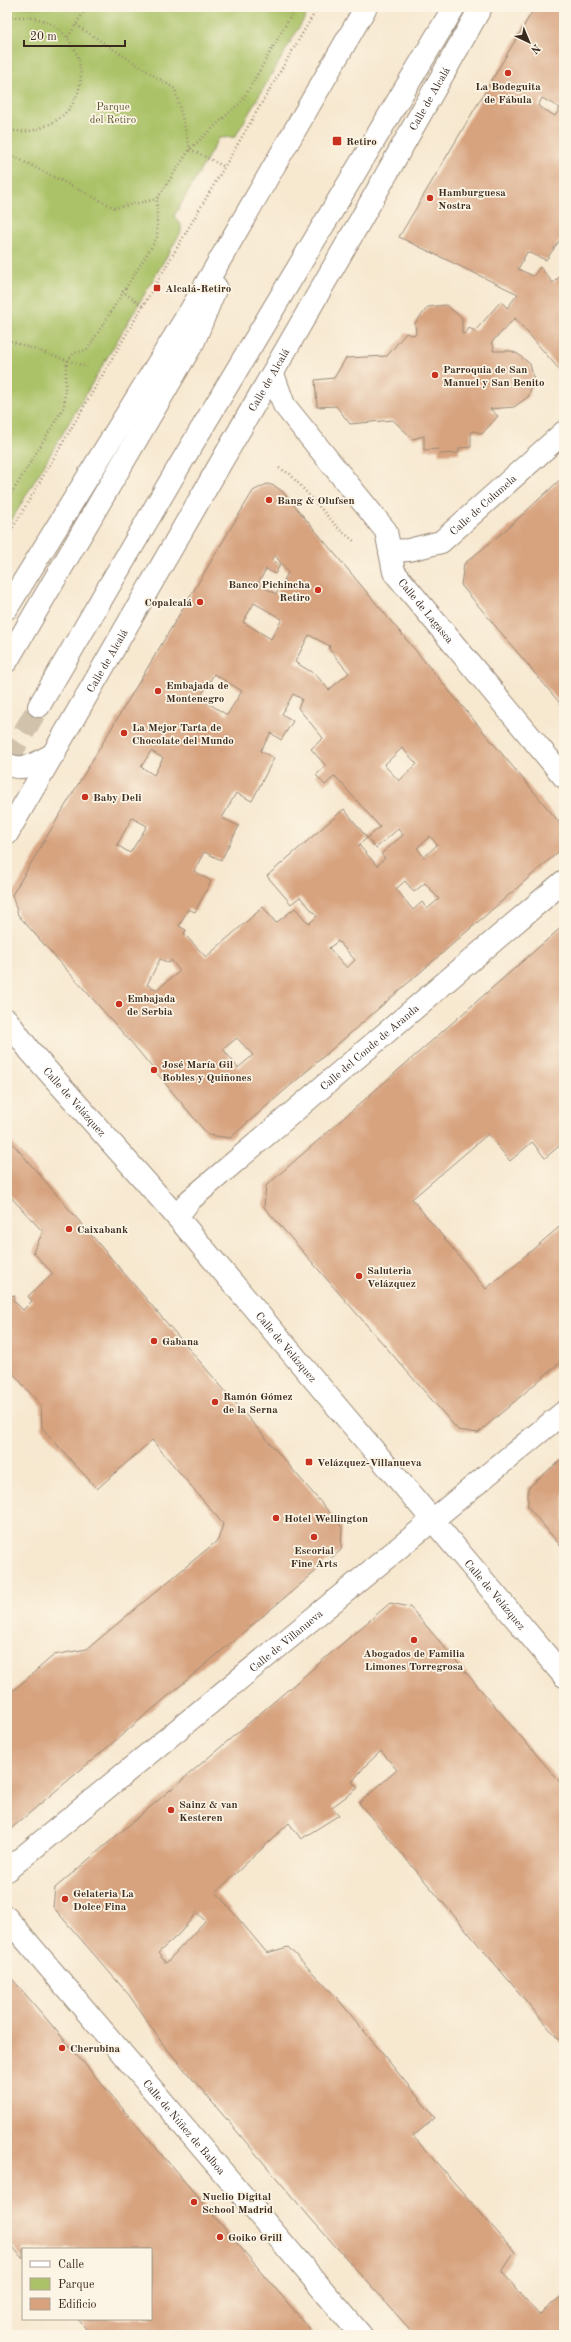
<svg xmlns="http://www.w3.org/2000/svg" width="571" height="2342" font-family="'Old Standard TT',serif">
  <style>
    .green { fill: #abc268; stroke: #737643 }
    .building { fill: #d7a37f; fill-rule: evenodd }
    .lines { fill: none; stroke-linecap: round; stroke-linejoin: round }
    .major-tunnel { stroke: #d1c2ac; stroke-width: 22; stroke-dasharray: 22 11; stroke-linecap: butt }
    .minor-casing { stroke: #998977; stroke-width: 24 }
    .major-casing { stroke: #998977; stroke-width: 24 }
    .path { stroke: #998977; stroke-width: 2.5; stroke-dasharray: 1 3; stroke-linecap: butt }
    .minor { stroke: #fff; stroke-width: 22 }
    .major { stroke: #fff; stroke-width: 22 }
    .poi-dot { fill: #c8321e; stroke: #fcf5e5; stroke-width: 1.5 }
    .labels { text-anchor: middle; stroke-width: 3.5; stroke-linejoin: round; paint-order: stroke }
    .poi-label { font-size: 11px; font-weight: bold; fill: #3b2a1e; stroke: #fcf5e5; text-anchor: start }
    .street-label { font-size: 11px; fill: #3b2a1e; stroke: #fcf5e5 }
    .park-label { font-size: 11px; fill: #5d5834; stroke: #fcf5e5 }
  </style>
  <rect width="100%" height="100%" fill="#fcf5e5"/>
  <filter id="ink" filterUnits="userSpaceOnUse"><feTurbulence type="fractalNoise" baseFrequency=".025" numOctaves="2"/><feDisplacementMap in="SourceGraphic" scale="8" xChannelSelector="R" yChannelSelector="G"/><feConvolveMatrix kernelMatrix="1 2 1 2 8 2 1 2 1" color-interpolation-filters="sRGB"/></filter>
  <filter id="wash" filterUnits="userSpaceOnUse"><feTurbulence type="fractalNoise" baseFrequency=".012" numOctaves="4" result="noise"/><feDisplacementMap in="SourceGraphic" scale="16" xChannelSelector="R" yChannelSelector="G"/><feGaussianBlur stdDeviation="0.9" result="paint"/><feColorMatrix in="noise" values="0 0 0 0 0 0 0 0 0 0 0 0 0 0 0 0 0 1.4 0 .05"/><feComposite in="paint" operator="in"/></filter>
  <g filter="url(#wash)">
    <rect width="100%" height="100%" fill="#f7e8d0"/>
    <path class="green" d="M7,7H311L235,137L219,138L174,216L181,225V232L7,528Z"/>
    <g id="blocks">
      <g class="building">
        <path d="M535,7H564V59L562,64L564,65V234L546,260L527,252L518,269L533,276L540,267L553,283L564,272V375L515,318L491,343L494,346L493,351H511L518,354L530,364L534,380L528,397L514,407L490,409L498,416L482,434L474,431L471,432V447L459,448V453L439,454L438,449L424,450V436L413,439L393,420L350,424L336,406L317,407L315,380L334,378L346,358L387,356L406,333L411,335L416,334L415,323L428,307L446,305L462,318V334L466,333L469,328L475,331L501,301L507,308L518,294L399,237ZM542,98L560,108L555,116L538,106Z"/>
        <path d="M564,476V708L461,585L464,564L509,527Z"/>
        <path d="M267,484L275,486L283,492L564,828V847L230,1138L208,1135L131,1042L18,915L12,895L253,491ZM275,555L288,573L276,594L258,584L266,569L275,574L280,565L271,560ZM254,603L282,619L271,639L243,622ZM309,635L330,646L329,649L349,673L329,690L316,675L295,662ZM214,674L242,691L227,715L200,698ZM293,694L302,699L298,708L323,738L311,749L326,766L316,775L325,785L335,776L380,827L367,838L376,848L398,829L403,835L381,854L385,858L377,866L359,845L367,838L344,809L267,876L291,904L300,897L317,916L309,924L295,908L276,923L263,907L206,957L184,934L186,930L179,926L188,909L195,912L211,881L194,871L204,852L221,860L239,826L222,818L236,793L252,801L274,758L260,751L271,733L281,740L293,721L282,714ZM402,748L417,764L399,781L384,765ZM151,751L163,758L154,775L141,767ZM132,818L147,826L130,853L117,845ZM430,836L437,845L424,857L417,848ZM405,881L414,892L425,883L439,899L427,909L422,902L413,910L396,889ZM338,941L355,960L347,968L329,948ZM160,959L169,963L171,960L180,971L155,991L156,989L147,985ZM237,1038L253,1055L238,1068L223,1049Z"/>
        <path d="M564,925V1142L545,1158L532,1142L510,1161L488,1134L412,1199L486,1289L564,1223V1359L478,1433L458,1430L264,1207L266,1186Z"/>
        <path d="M7,1137L342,1527L341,1550L7,1832V1696L54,1655L87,1649L218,1540L223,1524L152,1440L97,1489L42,1428L41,1406L7,1366V1294L15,1296L13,1300L23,1310L32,1301L28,1296L53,1274L33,1252L43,1232L7,1193Z"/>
        <path d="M564,1457V1550L528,1507V1488Z"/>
        <path d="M390,1603L410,1607L564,1787V2046L359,1803L397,1770L381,1751L365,1766L352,1782L358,1788L332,1807L339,1815L301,1839L289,1823L216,1892L267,1953L288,1947L337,1998L435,2118L413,2136L515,2252L502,2272L539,2315L564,2294V2335H415L312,2220L162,2043L129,1995L53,1907L55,1888ZM197,1912L205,1921L166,1963L158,1953L179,1934Z"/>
        <path d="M7,1973L44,2016L315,2335H91L78,2319H151V2249H23V2259L7,2240Z"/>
      </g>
    </g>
  </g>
  <g filter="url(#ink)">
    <use href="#blocks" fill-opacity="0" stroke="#998977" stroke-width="1"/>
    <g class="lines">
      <path class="major-tunnel" d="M7,761L39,706"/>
      <g class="minor-casing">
        <g id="minor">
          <path id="s1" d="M273,374L284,405L386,531L394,572L564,777"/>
          <path id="s2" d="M390,551L409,550L441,542L564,432"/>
          <path d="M7,764C24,773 40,761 55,753"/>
          <path id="s3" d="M7,834L360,221L481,7"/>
          <path id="s4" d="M177,1217L190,1200L564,881"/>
          <path id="s5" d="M7,1870L564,1412"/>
          <path id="s6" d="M7,1918L361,2335"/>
        </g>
      </g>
      <g class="major-casing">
        <g id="major">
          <path d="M7,608L192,308L366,7"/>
          <path d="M7,661L194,341L216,287"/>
          <path d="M39,706L178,468L454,7"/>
          <path id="s7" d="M7,1020L30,1051L177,1217L564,1676"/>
        </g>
      </g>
      <g class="path">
        <path d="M7,18C83,5 109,102 43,127C31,132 19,133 7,129"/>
        <path d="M76,25L175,89L190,149"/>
        <path d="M68,37L87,7"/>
        <path d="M190,149L225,167"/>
        <path d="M7,153L115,208L157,199"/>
        <path d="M122,291L143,306"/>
        <path d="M7,340L87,367"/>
        <path d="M279,468L290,474L340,530L355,542"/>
        <path d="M7,501L64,407L66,369L68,360L74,353L87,350L157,238V199L190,149L242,101L296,7"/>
        <path d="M7,538L318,7"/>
      </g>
      <use href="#minor" class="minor"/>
      <use href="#major" class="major"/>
    </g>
  </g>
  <g class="poi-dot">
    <circle cx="508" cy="73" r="4"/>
    <rect x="332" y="136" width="10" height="10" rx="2"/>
    <circle cx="430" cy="198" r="4"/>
    <rect x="153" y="284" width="8" height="8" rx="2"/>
    <circle cx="435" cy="375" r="4"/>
    <circle cx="269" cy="500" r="4"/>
    <circle cx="318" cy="590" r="4"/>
    <circle cx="200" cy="602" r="4"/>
    <circle cx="158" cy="691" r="4"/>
    <circle cx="124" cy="733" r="4"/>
    <circle cx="85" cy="797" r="4"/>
    <circle cx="119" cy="1004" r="4"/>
    <circle cx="154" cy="1070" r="4"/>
    <circle cx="69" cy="1229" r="4"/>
    <circle cx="359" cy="1276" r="4"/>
    <circle cx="154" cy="1341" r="4"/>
    <circle cx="215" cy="1402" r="4"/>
    <rect x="305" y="1458" width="8" height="8" rx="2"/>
    <circle cx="276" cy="1518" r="4"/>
    <circle cx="314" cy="1537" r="4"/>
    <circle cx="414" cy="1640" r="4"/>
    <circle cx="171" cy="1810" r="4"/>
    <circle cx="65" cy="1899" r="4"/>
    <circle cx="62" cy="2048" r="4"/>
    <circle cx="194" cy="2202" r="4"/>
    <circle cx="220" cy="2237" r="4"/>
  </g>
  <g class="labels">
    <g class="poi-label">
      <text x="508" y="90" text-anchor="middle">La Bodeguita<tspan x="508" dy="13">de Fábula</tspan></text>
      <text x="346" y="145">Retiro</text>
      <text x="438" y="196">Hamburguesa<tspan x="438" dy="13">Nostra</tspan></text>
      <text x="165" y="292">Alcalá-Retiro</text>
      <text x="443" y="373">Parroquia de San<tspan x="443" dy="13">Manuel y San Benito</tspan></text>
      <text x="277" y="504">Bang &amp; Olufsen</text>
      <text x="310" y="588" text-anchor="end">Banco Pichincha<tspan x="310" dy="13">Retiro</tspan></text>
      <text x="192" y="606" text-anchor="end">Copalcalá</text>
      <text x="166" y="689">Embajada de<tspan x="166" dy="13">Montenegro</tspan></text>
      <text x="132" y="731">La Mejor Tarta de<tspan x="132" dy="13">Chocolate del Mundo</tspan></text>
      <text x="93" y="801">Baby Deli</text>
      <text x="127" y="1002">Embajada<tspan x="127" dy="13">de Serbia</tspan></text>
      <text x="162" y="1068">José María Gil<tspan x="162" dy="13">Robles y Quiñones</tspan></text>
      <text x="77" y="1233">Caixabank</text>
      <text x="367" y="1274">Saluteria<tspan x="367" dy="13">Velázquez</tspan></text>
      <text x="162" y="1345">Gabana</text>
      <text x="223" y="1400">Ramón Gómez<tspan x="223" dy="13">de la Serna</tspan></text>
      <text x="317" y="1466">Velázquez-Villanueva</text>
      <text x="284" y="1522">Hotel Wellington</text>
      <text x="314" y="1554" text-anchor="middle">Escorial<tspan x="314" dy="13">Fine Arts</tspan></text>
      <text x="414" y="1657" text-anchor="middle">Abogados de Familia<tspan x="414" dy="13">Limones Torregrosa</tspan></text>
      <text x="179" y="1808">Sainz &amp; van<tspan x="179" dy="13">Kesteren</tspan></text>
      <text x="73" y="1897">Gelateria La<tspan x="73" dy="13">Dolce Fina</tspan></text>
      <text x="70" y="2052">Cherubina</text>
      <text x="202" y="2200">Nuclio Digital<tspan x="202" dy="13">School Madrid</tspan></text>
      <text x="228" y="2241">Goiko Grill</text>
    </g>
    <g class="street-label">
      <text dy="4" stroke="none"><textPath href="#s3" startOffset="848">Calle de Alcalá</textPath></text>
      <text dy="4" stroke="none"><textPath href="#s3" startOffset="524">Calle de Alcalá</textPath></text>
      <text dy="4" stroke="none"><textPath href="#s2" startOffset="108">Calle de Columela</textPath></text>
      <text dy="4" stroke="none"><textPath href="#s1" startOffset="287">Calle de Lagasca</textPath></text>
      <text dy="4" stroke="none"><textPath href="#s3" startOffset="200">Calle de Alcalá</textPath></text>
      <text dy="4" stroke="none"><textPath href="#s4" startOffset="257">Calle del Conde de Aranda</textPath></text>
      <text dy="4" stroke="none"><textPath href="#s7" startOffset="106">Calle de Velázquez</textPath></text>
      <text dy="4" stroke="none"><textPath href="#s7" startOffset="430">Calle de Velázquez</textPath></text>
      <text dy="4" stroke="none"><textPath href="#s7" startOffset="754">Calle de Velázquez</textPath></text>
      <text dy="4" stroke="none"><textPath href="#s5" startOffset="361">Calle de Villanueva</textPath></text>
      <text dy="4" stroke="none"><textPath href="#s6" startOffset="274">Calle de Núñez de Balboa</textPath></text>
    </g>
    <g class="park-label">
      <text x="113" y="110">Parque<tspan x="113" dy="13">del Retiro</tspan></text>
    </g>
  </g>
  <rect width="571" height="2342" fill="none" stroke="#fcf5e5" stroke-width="24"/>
  <rect x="22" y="2248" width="130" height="72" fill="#fcf5e5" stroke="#afa495"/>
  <rect x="30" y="2261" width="20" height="6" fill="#ffffff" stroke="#afa495"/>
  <text x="58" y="2268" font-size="12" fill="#3b2a1e">Calle</text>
  <rect x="30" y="2278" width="20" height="12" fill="#abc268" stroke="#afa495"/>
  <text x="58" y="2288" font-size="12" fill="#3b2a1e">Parque</text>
  <rect x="30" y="2298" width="20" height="12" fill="#d7a37f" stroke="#afa495"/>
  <text x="58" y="2308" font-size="12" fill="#3b2a1e">Edificio</text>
  <g transform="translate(529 42) rotate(136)" stroke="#fcf5e5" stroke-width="3" paint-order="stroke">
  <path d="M0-3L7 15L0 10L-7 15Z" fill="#3b2a1e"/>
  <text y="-6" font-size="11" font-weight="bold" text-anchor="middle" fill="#3b2a1e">N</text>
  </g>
  <path d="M24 40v6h101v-6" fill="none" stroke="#3b2a1e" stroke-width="2"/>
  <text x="30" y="40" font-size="12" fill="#3b2a1e" stroke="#fcf5e5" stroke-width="3" paint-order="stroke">20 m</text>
</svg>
